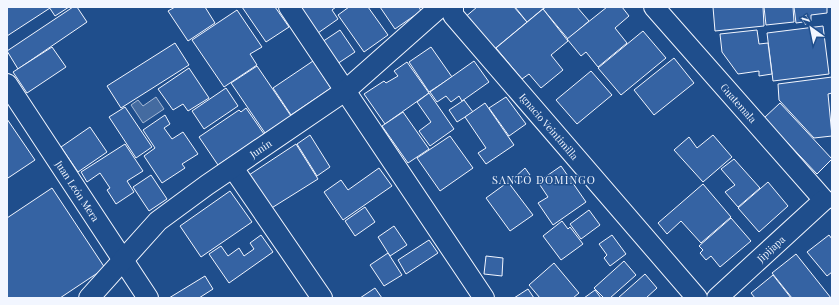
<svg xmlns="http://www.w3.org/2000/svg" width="839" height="305" font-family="'Playfair Display',serif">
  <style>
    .water { fill: #446ba0; stroke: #a8bbd7 }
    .building { fill: #3563a3; stroke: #f2f6ff }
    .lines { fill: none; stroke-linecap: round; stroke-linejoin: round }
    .minor-casing { stroke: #f2f6ff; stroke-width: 22 }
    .minor { stroke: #1f4e8c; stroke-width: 20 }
    .labels { text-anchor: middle; stroke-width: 3; stroke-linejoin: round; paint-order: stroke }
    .street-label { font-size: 10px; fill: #f2f6ff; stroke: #1f4e8c }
    .neighbourhood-label { font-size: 11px; letter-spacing: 1px; fill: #f2f6ff; stroke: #1f4e8c }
  </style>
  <rect width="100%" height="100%" fill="#1f4e8c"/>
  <path class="water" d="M156,97L164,109L143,123L131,105L138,100L143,106Z"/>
  <g class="building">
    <path d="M7,7H49L50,8L7,36Z"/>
    <path d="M49,7H69L55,16Z"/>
    <path d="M73,7H77L87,22L18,69L7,51Z"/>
    <path d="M175,7H205L215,23L188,41L168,11Z"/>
    <path d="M242,7H275L289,27L266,42Z"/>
    <path d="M300,7H336L332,10L338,19L318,33Z"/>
    <path d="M349,7H368L388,35L364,52L338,15Z"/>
    <path d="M380,7H419L421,11L395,29Z"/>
    <path d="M477,7H514L527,22L492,51L464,18Z"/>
    <path d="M515,7H545L527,22Z"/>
    <path d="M546,7H577L589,21L568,39L543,9Z"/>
    <path d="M607,7H622L629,16L615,28L627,43L598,67L586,52L581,56L567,39Z"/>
    <path d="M713,7H763L764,26L715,31Z"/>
    <path d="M764,7H793L794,22L766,25Z"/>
    <path d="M794,7H827V13L811,15V21L796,23Z"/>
    <path d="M543,9L568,41L551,55L563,70L541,88L529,74L522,79L496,48Z"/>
    <path d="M237,10L262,47L250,54L257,65L224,87L192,40Z"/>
    <path d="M823,26L829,74L773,81L767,33Z"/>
    <path d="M340,30L355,52L337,64L322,42Z"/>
    <path d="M757,30L759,44L768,43L772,74L759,76V71L738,74L722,52L720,34Z"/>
    <path d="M643,31L666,58L621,95L598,68Z"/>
    <path d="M175,43L189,65L121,108L107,86Z"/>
    <path d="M52,47L66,67L27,93L13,72Z"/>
    <path d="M431,47L452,77L429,92L409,62Z"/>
    <path d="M674,58L694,83L654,115L634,90Z"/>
    <path d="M313,61L331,88L291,115L273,88Z"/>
    <path d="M474,61L489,82L462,101L459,96L451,102L446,96L437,102L430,92Z"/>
    <path d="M407,62L429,93L385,124L364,94L384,81L386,83L398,76L394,71Z"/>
    <path d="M257,66L291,116L265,133L231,83Z"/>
    <path d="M189,68L209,98L188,111L183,104L173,110L158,89Z"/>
    <path d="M591,71L612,95L577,124L556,100Z"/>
    <path d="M832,77V93L828,94L832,136L814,138L779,100L778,84Z"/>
    <path d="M226,88L238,106L204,129L192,111Z"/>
    <path d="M429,93L454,129L430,146L419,131L431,122L417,102Z"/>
    <path d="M506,97L526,124L509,136L489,108Z"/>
    <path d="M464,100L473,112L457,122L449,110Z"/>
    <path d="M485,103L514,145L486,164L478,153L486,148L465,117Z"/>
    <path d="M780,103L832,159L817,174L764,118Z"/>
    <path d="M125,107L152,147L136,158L109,117Z"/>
    <path d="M246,108L264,134L218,165L199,137L239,110L241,112Z"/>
    <path d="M403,112L429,149L408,163L382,126Z"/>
    <path d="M165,115L170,124L164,128L172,139L183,132L198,154L182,164L185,168L162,183L144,156L155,148L143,130Z"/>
    <path d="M7,119L35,160L8,178L7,175Z"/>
    <path d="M90,127L107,152L78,172L61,147Z"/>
    <path d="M310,135L330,167L317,176L297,144Z"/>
    <path d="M713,135L732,157L703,182L674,150L689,137L697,148Z"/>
    <path d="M450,136L473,168L440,191L417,158Z"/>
    <path d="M125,144L143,171L127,181L134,192L116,204L107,190L110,188L100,173L87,182L81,172Z"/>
    <path d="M296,144L318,179L270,209L249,175Z"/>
    <path d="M734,159L760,188L738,207L725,192L735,185L721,169Z"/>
    <path d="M561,166L586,202L553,225L538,203L548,197L538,182Z"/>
    <path d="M379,168L392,186L343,220L324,192L341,180L348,190Z"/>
    <path d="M525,168L530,175L518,185L513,179Z"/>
    <path d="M151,175L167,199L149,211L133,187Z"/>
    <path d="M508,182L533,215L510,231L486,198Z"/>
    <path d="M768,182L788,206L759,232L738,208Z"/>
    <path d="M703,184L731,217L701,243L681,221L667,234L658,223Z"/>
    <path d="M52,188L105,268L60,298H7V218Z"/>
    <path d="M230,191L252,222L201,257L180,226Z"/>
    <path d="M365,207L375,222L355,236L345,221Z"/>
    <path d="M589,210L600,225L581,239L570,224Z"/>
    <path d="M731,218L751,241L720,267L711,256L706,260L700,253L703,250L699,246Z"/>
    <path d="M562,221L568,229L570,227L583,244L561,260L543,236Z"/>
    <path d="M394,226L407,245L390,256L378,237Z"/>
    <path d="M261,235L273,252L229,283L209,254L221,246L228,256L239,248L244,256L254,249L250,243Z"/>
    <path d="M612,235L626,254L610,266L604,258L607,255L599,244Z"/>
    <path d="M829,235L832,239V272L827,276L807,252Z"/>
    <path d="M429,240L438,253L406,274L398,260Z"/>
    <path d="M388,253L402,275L384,286L370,265Z"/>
    <path d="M796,254L831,298H792L772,273Z"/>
    <path d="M486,256L503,258L502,276L484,274Z"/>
    <path d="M624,261L636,275L610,298H604L594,288Z"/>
    <path d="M554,263L579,293L573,298H540L529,285Z"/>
    <path d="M645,274L657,288L646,298H618Z"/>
    <path d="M773,275L791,298H755L751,293Z"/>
    <path d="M205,276L213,289L199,298H169Z"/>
    <path d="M375,288L382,298H360Z"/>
    <path d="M528,289L534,298H514Z"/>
    <path d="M595,290L601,298H584Z"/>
  </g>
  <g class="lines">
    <g class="minor-casing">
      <g id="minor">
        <path d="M289,7L484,298"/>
        <path id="s1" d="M453,7V15L697,298"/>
        <path id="s2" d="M654,7L824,200"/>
        <path id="s3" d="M7,84L148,298"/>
        <path d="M233,168L322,298"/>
        <path id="s4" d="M89,298L158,221L207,185L345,91L440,7"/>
        <path id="s5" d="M717,298L824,200"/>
      </g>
    </g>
    <use href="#minor" class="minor"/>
  </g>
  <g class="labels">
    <g class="street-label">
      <text dy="4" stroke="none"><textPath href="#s2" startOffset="128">Guatemala</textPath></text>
      <text dy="4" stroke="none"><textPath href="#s1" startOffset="155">Ignacio Veintimilla</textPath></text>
      <text dy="4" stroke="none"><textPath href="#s4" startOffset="229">Junín</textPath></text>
      <text dy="4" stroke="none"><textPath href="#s3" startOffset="128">Juan León Mera</textPath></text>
      <text dy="4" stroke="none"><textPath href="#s5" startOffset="73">Jipijapa</textPath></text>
    </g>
    <g class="neighbourhood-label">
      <text x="544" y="184">SANTO DOMINGO</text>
    </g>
  </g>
  <rect width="839" height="305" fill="none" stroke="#f2f6ff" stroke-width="16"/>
  <g transform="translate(811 28) rotate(327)" stroke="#1f4e8c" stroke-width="3" paint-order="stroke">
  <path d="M0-3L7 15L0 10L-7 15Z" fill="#f2f6ff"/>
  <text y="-6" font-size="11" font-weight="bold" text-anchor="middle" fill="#f2f6ff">N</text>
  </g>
</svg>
